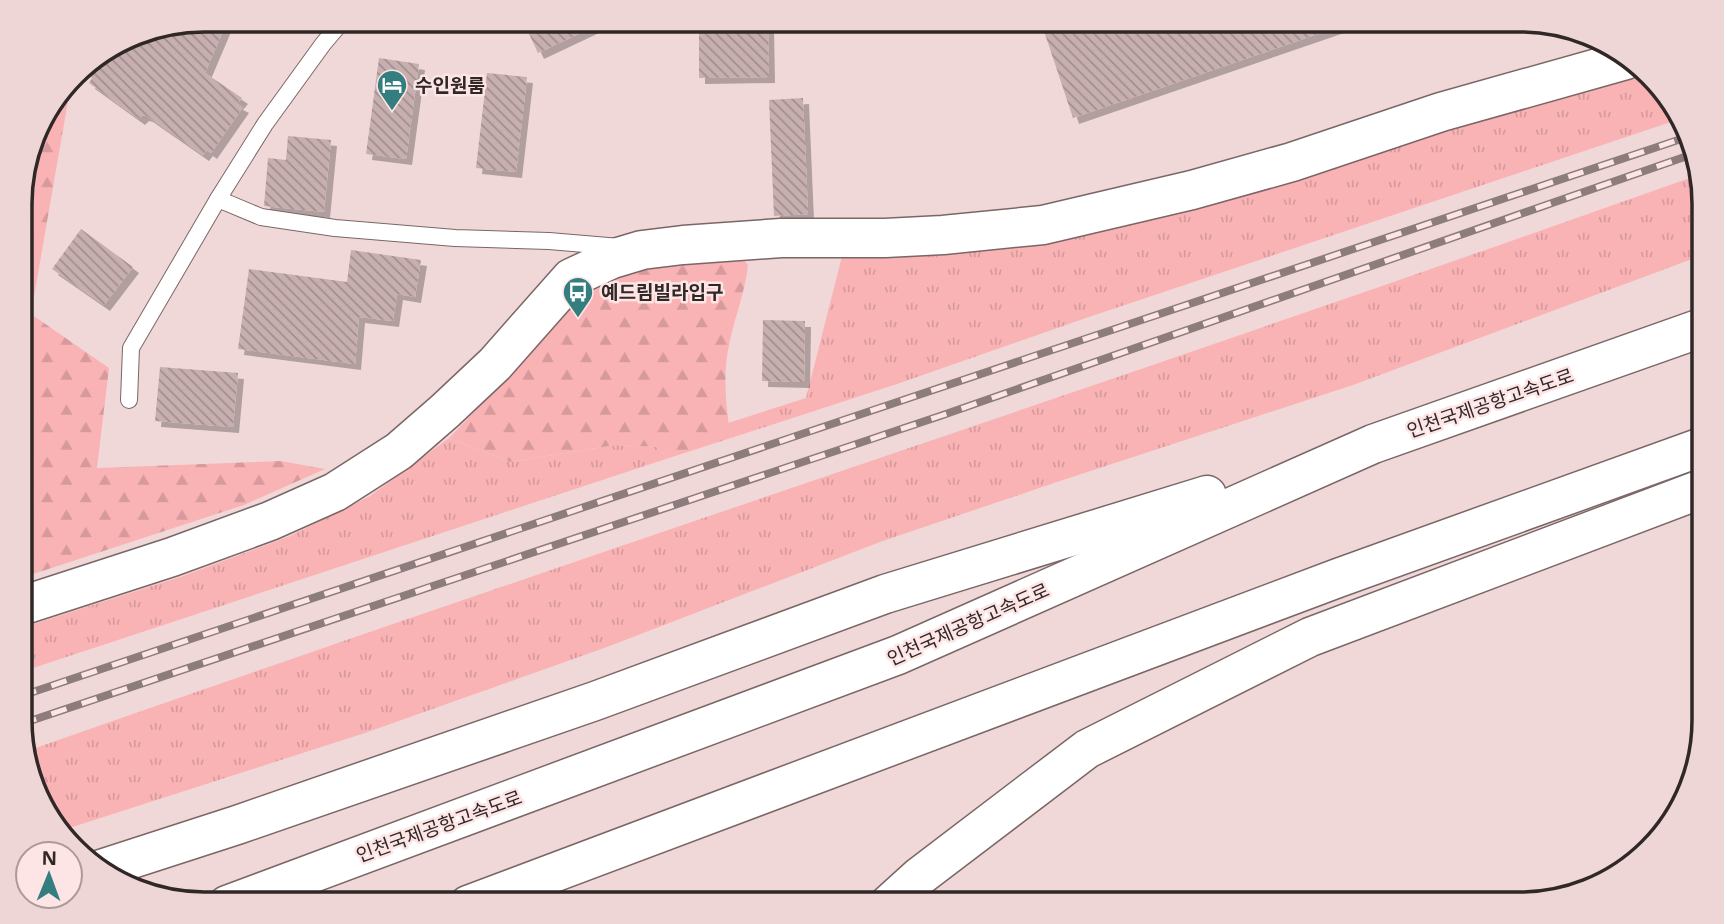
<svg xmlns="http://www.w3.org/2000/svg" width="1724" height="924" font-family="'Open Sans','Noto Sans KR',sans-serif">
  <style>
    .grass { fill: url(#grass-tufts) }
    .forest { fill: url(#forest-firs) }
    .building { fill: url(#building-back-hatch); filter: url(#shadow) }
    .lines { fill: none; stroke-linecap: round; stroke-linejoin: round }
    .lane-casing { stroke: #7b6666; stroke-width: 18 }
    .secondary-casing { stroke: #7b6666; stroke-width: 41 }
    .highway-casing { stroke: #7b6666; stroke-width: 41 }
    .lane { stroke: #fff; stroke-width: 16 }
    .secondary { stroke: #fff; stroke-width: 38 }
    .highway { stroke: #fff; stroke-width: 38 }
    .rail-casing { stroke: #8d7c7c; stroke-width: 8 }
    .rail { stroke: #fee5e5; stroke-width: 5; stroke-dasharray: 16; stroke-linecap: butt }
    .labels { text-anchor: middle; stroke-width: 5; stroke-linejoin: round; paint-order: stroke }
    .poi-label { font-size: 19px; font-weight: bold; fill: #302727; stroke: #fee5e5; text-anchor: start }
    .street-label { font-size: 19px; fill: #302727; stroke: #fee5e5 }
    .rim { fill: none; stroke: #302727; stroke-width: 3.5 }
  </style>
  <defs>
    <pattern id="grass-tufts" width="24" height="20" patternUnits="userSpaceOnUse" patternTransform="scale(1.75)"><rect width="24" height="20" fill="#fab3b5"/><path d="M3 7l-1-3M5 7V3M7 7l1-3M15 17l-1-3M17 17v-4M19 17l1-3" fill="none" stroke="#d79a9c"/></pattern>
    <pattern id="forest-firs" width="22" height="20" patternUnits="userSpaceOnUse" patternTransform="scale(1.75)"><rect width="22" height="20" fill="#fab3b5"/><path d="M5 1l3.5 6h-7zM16 11l3.5 6h-7z" fill="#d79a9c"/></pattern>
    <pattern id="building-back-hatch" width="6" height="6" patternUnits="userSpaceOnUse" patternTransform="scale(1.75)"><rect width="6" height="6" fill="#c7afaf"/><path d="M-1 5l2 2M0 0l6 6M5-1l2 2" fill="none" stroke="#a28e8e"/></pattern>
    <filter id="shadow"><feDropShadow dx="6" dy="6" stdDeviation="0" flood-color="#0004"/></filter>
  </defs>
  <rect width="100%" height="100%" fill="#f1d8d8"/>
  <g class="grass">
    <path d="M1638,70L1673,101L1680,119L1086,318L897,384L731,438L728,423L806,398L842,256Z"/>
    <path d="M1701,174L1703,180V255L1353,385L1054,483L880,542L607,647L365,733L57,832L24,752C582,556 1144,372 1701,174Z"/>
    <path d="M449,438L510,462L615,445L656,447L669,458L21,672V628L183,576L290,536L370,496Z"/>
  </g>
  <g class="forest">
    <path d="M72,78L31,314L109,368L97,468L281,461L325,469L244,505L21,578L20,191L38,122Z"/>
    <path d="M740,255L748,265C745,294 733,321 728,350C723,380 726,408 731,438L669,458L656,447L615,445L510,462L449,438L523,361L581,290L614,273Z"/>
  </g>
  <g class="building">
    <path d="M204,19H228L205,73L242,98L237,104L243,107L211,153L207,150L203,155L147,116L143,115L139,119L89,83L92,78L87,74L104,52L134,33Z"/>
    <path d="M522,19H610L538,53Z"/>
    <path d="M1059,19H1346L1347,24L1073,118L1042,25Z"/>
    <path d="M699,23H768L769,77L699,78Z"/>
    <path d="M379,58L419,64L406,159L366,154Z"/>
    <path d="M487,73L527,77L516,172L476,168Z"/>
    <path d="M803,98L808,214L774,216L769,100Z"/>
    <path d="M288,136L331,140L324,212L264,206L268,158L286,160Z"/>
    <path d="M81,229L133,267L104,305L52,269Z"/>
    <path d="M351,250L421,260L415,297L397,294L393,321L359,317L355,364L238,349L249,269L347,282Z"/>
    <path d="M763,320L805,321L804,382L762,381Z"/>
    <path d="M160,367L238,373L233,427L155,421Z"/>
  </g>
  <g class="lines">
    <g class="lane-casing">
      <g id="lane">
        <path d="M218,199L261,217L335,228L455,238L549,241L620,247"/>
        <path d="M129,400L131,348L218,199L265,124L323,44L344,19"/>
      </g>
    </g>
    <g class="secondary-casing">
      <path id="secondary" d="M21,606L172,557L270,521L335,492L399,451L445,411L495,364L571,278L612,259L642,250L683,245L781,238H885L943,235L1043,225L1192,190L1292,162L1441,112L1626,60"/>
    </g>
    <g class="highway-casing">
      <g id="highway">
        <path d="M101,869L237,825L595,701L885,594L1207,495"/>
        <path d="M227,905L898,655L1373,444L1704,327"/>
        <path d="M468,905L1338,578L1704,446"/>
        <path d="M888,905L920,876L1087,749L1310,637L1704,488"/>
      </g>
    </g>
    <use href="#lane" class="lane"/>
    <use href="#secondary" class="secondary"/>
    <use href="#highway" class="highway"/>
    <g class="rail-casing">
      <g id="rail">
        <path d="M21,696L1687,137"/>
        <path d="M21,724L940,416L1693,154"/>
      </g>
    </g>
    <use href="#rail" class="rail"/>
  </g>
  <defs>
    <g id="hotel-pin" transform="scale(1.575)"><path d="M0 17L-7.5 6A9.5 9.5 0 1 1 7.5 6Z" fill="#357e80" stroke="#fee5e5"/><path d="M-6-4.5h1.5V1H6V5H4.5V3h-9V5H-6ZM-4 0a1.8 1.8 0 1 1 3.6 0ZM.5 0V-2.5h3Q6-2.5 6 0Z" fill="#fff"/></g>
    <g id="bus-pin" transform="scale(1.575)"><path d="M0 17L-7.5 6A9.5 9.5 0 1 1 7.5 6Z" fill="#357e80" stroke="#fee5e5"/><path d="M-5-6H5V4H4V6H2V4H-2V6H-4V4H-5ZM-3.5-4V0h7V-4ZM-3.5 1.2v1.5H-2V1.2ZM2 1.2v1.5H3.5V1.2Z" fill="#fff"/></g>
  </defs>
  <g fill-rule="evenodd">
    <use href="#hotel-pin" x="392" y="85"/>
    <use href="#bus-pin" x="578" y="292"/>
  </g>
  <g class="labels">
    <g class="poi-label">
      <text x="415" y="92">수인원룸</text>
      <text x="601" y="299">예드림빌라입구</text>
    </g>
    <g class="street-label">
      <text transform="translate(1490 403) rotate(-19)" y="7">인천국제공항고속도로</text>
      <text transform="translate(968 624) rotate(-24)" y="7">인천국제공항고속도로</text>
      <text transform="translate(439 826) rotate(-20)" y="7">인천국제공항고속도로</text>
    </g>
  </g>
  <path d="M0 0H1724V924H0ZM204 32H1520A172 172 0 0 1 1692 204V720A172 172 0 0 1 1520 892H204A172 172 0 0 1 32 720V204A172 172 0 0 1 204 32Z" fill="#eed6d6" fill-rule="evenodd"/>
  <path class="rim" d="M204 32H1520A172 172 0 0 1 1692 204V720A172 172 0 0 1 1520 892H204A172 172 0 0 1 32 720V204A172 172 0 0 1 204 32Z"/>
  <g transform="translate(49 875) rotate(1)"><circle r="33" fill="#fee5e5" stroke="#ac9999" stroke-width="2"/>
  <path d="M0-5L12 26L0 18L-12 26Z" fill="#357e80"/>
  <text y="-10" font-size="19" font-weight="bold" text-anchor="middle" fill="#302727">N</text>
  </g>
</svg>
